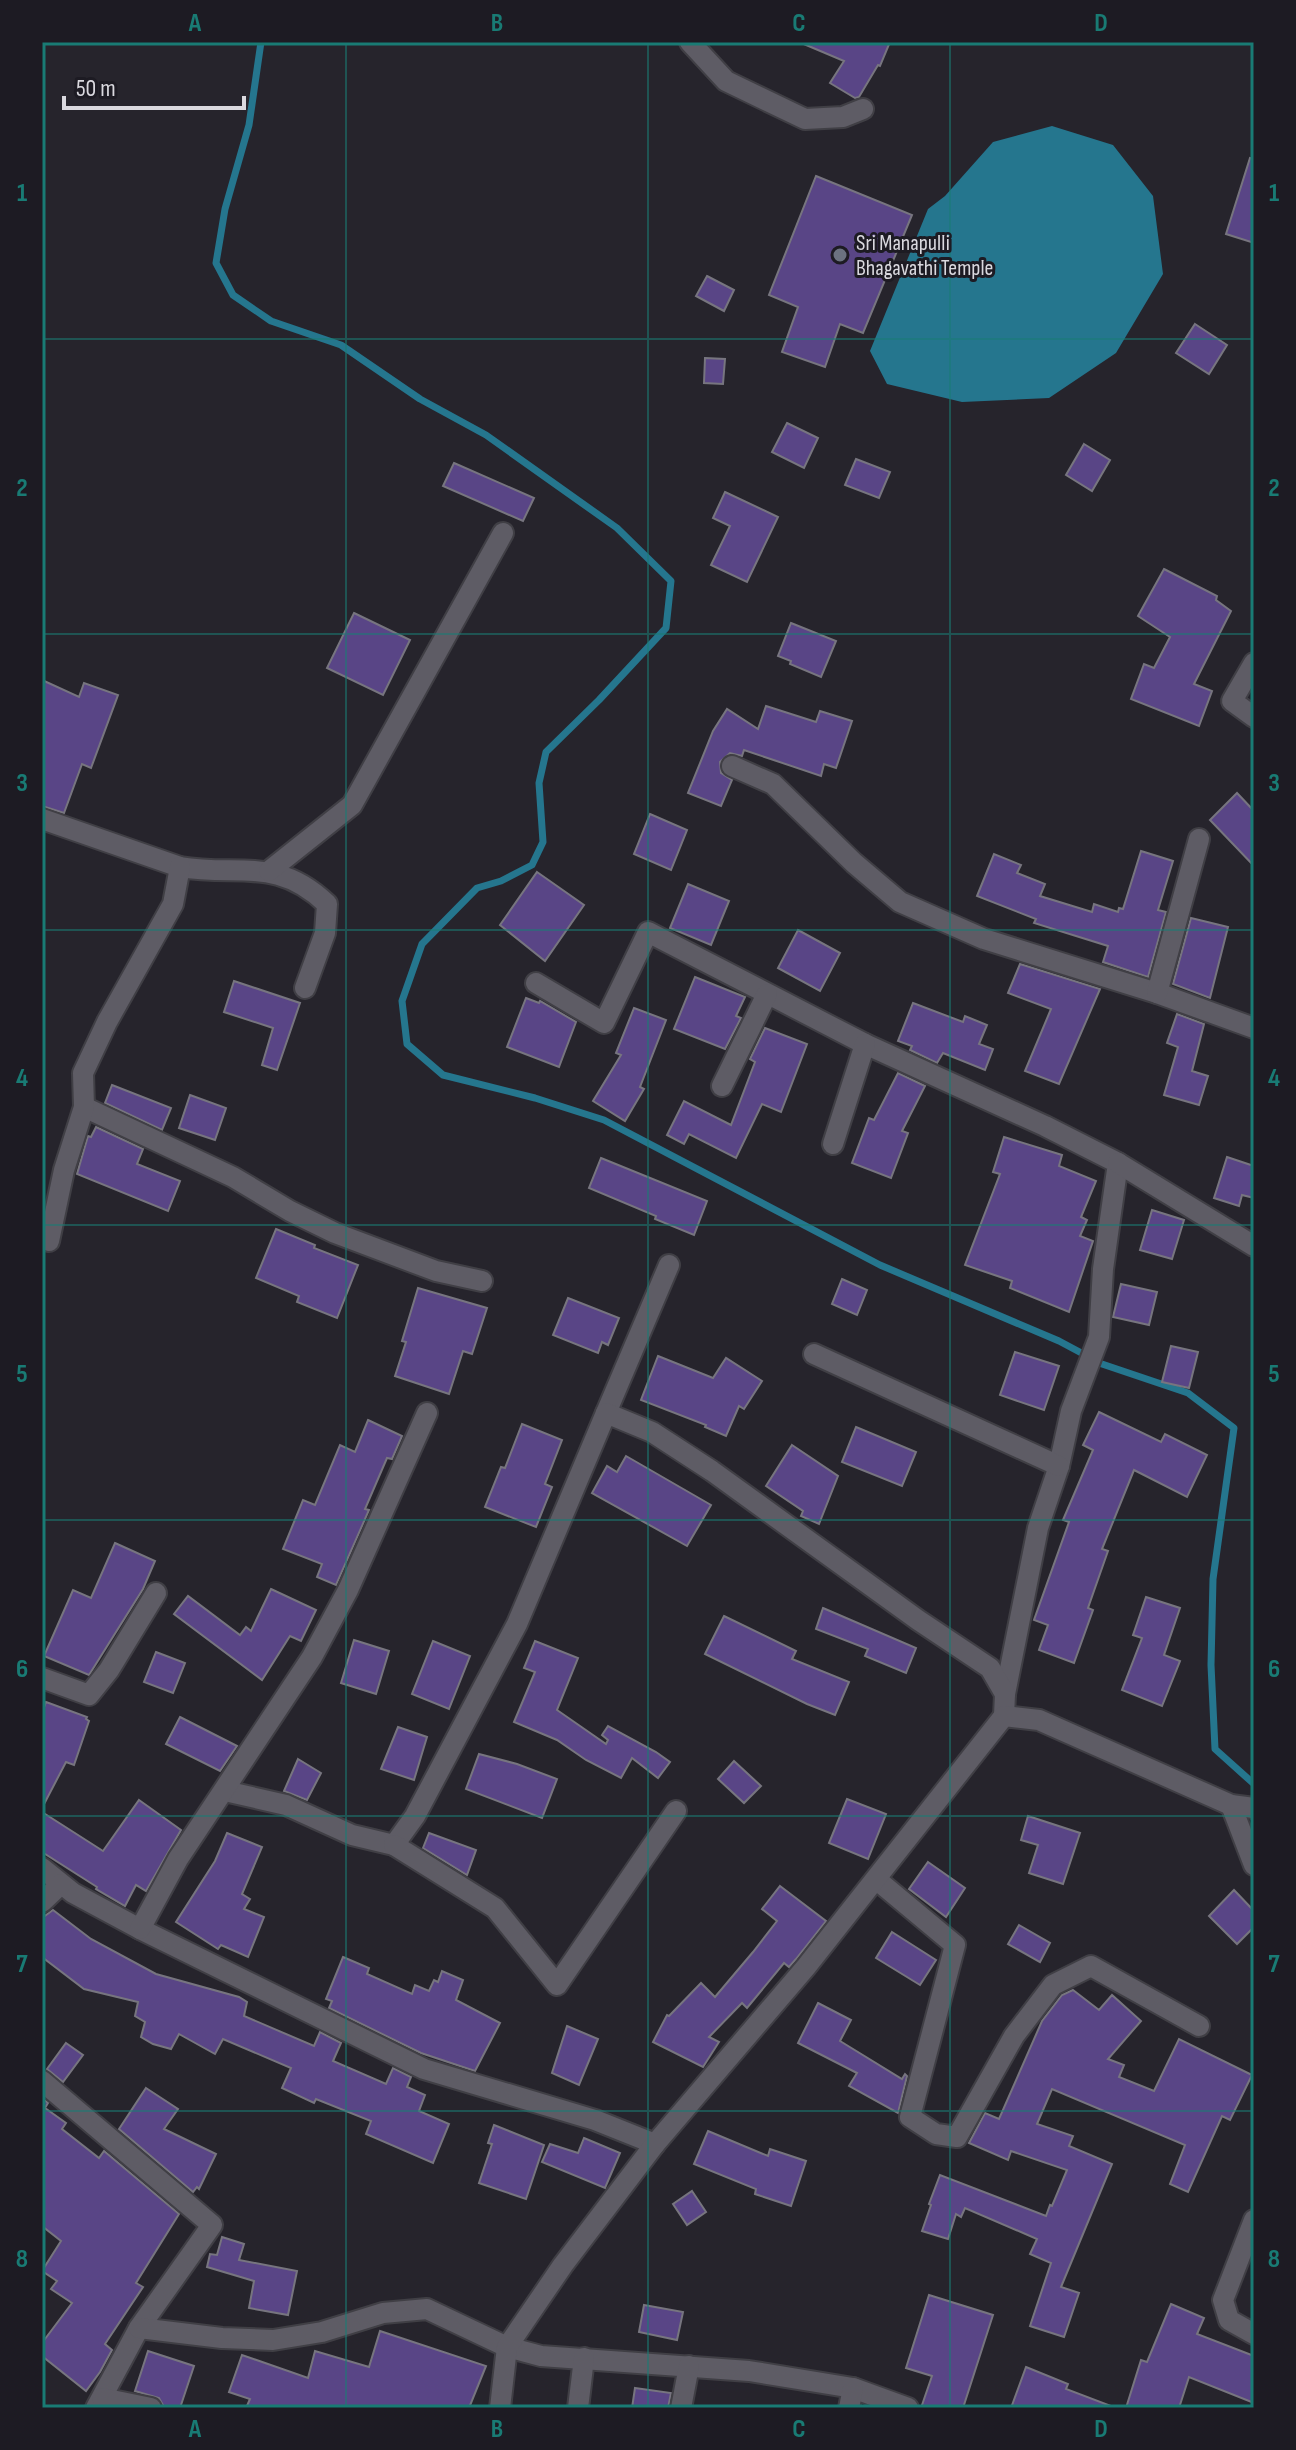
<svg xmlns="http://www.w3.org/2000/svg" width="1296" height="2450" font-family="'Sofia Sans Condensed',sans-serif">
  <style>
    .water { fill: #25768e }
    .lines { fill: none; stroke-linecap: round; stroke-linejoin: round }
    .stream { stroke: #25768e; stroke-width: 7 }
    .building { fill: #594586; stroke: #77757f; stroke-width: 2 }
    .street-casing { stroke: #403f45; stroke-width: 24 }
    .street { stroke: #5e5c65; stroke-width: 20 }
    .grid { fill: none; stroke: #197b74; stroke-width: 2; stroke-opacity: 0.55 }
    .worship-dot { fill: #6b7280; stroke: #1d1b23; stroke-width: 3 }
    .labels { text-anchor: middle; stroke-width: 6; stroke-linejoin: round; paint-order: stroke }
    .poi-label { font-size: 22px; fill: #dad9df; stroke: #1d1b23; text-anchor: start }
    .neatline { fill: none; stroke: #197b74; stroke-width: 3 }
    .grid-label { font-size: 26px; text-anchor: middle; font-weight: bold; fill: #197b74 }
  </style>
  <rect width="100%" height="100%" fill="#26242c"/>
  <path class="water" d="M1052,126L1113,145L1153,196L1163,274L1116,353L1049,398L962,402L887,384L870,351L928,209L945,196L993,142Z"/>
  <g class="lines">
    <path class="stream" d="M261,42L249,125L225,209L216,263L233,295L271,321L341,345L420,399L486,435L617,528L671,581L666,628L599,700L546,752L539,783L543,842L532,865L501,881L477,888L422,944L402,1001L407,1044L443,1075L535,1098L604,1120L880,1265L1059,1341L1102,1364L1188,1393L1234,1428L1213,1579L1211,1665L1215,1749L1254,1784"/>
  </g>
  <g class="building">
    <path d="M799,42H890L880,66L878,65L859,97L855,98L830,83L844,61Z"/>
    <path d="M1250,158L1254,159V243L1226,234Z"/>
    <path d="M816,176L912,215L863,333L840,324L825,367L782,352L798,307L769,295Z"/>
    <path d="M707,276L734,290L724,311L696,296Z"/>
    <path d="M1195,324L1227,345L1209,374L1176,353Z"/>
    <path d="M705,358L725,359L723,384L704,383Z"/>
    <path d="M787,423L818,438L804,468L772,452Z"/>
    <path d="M1084,444L1110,460L1092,491L1066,475Z"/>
    <path d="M856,459L890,472L879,498L845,485Z"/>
    <path d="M454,463L534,498L523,521L443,486Z"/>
    <path d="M725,492L778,517L747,582L711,565L730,526L713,518Z"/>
    <path d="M1164,569L1217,596L1216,600L1231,611L1194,684L1212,691L1199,726L1131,699L1144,664L1154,668L1170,637L1138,616Z"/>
    <path d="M354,613L410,640L383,695L327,668Z"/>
    <path d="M791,623L836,641L821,677L790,664L791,661L778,656Z"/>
    <path d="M42,680L79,697L84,683L118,695L91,768L82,764L64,813L42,806Z"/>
    <path d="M766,706L816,722L820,711L852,721L836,768L824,764L821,776L744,750L742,756L730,753L720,762L721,773L732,780L721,806L688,793L713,731L727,709L758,729Z"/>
    <path d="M1237,793L1254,811V866L1210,820Z"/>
    <path d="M650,814L687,830L671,870L634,854Z"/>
    <path d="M1141,851L1173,861L1158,910L1166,912L1148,977L1103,962L1108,946L1034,923L1036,919L977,896L994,854L1021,865L1017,873L1045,884L1040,896L1092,912L1094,904L1118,912L1119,908L1123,909Z"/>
    <path d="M537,872L584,905L545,961L500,925Z"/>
    <path d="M688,884L729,901L711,945L670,928Z"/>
    <path d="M1191,918L1228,927L1210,998L1173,984Z"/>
    <path d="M798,930L840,953L820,991L778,968Z"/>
    <path d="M1020,964L1100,989L1059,1084L1025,1071L1051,1009L1008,993Z"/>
    <path d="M695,977L745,997L736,1016L741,1018L725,1049L674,1029Z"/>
    <path d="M234,981L300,1003L277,1070L262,1065L273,1028L224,1012Z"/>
    <path d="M526,998L539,1003L540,1001L576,1022L559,1067L507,1047Z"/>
    <path d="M913,1003L963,1022L965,1016L987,1025L979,1044L993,1049L985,1070L943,1053L937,1063L910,1050L912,1046L898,1041Z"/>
    <path d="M634,1008L666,1020L640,1087L644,1089L625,1121L593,1101L621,1055L616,1053Z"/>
    <path d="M1177,1014L1204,1024L1192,1071L1208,1076L1199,1105L1164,1095L1178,1047L1167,1043Z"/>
    <path d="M765,1028L807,1044L781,1112L762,1104L736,1158L689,1134L684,1144L667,1135L684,1101L731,1125L755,1062L750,1059Z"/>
    <path d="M898,1073L925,1086L902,1131L908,1133L891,1178L852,1163L869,1118L874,1120Z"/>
    <path d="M112,1085L171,1108L162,1130L105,1103Z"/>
    <path d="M190,1095L226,1108L215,1140L179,1128Z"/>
    <path d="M96,1127L143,1149L137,1164L180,1181L168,1211L77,1174L88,1136L91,1137Z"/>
    <path d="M1004,1137L1062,1155L1059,1166L1096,1181L1081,1217L1087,1220L1080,1236L1093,1241L1069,1312L1010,1288L1012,1281L965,1265L1000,1174L993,1172Z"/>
    <path d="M1227,1157L1254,1166V1198L1242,1195L1239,1206L1214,1198Z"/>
    <path d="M601,1158L707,1201L694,1235L655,1219L656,1216L589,1188Z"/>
    <path d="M1152,1210L1184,1220L1172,1259L1140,1250Z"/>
    <path d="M276,1229L315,1245L314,1248L358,1265L337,1318L297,1302L299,1296L256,1278Z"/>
    <path d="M842,1279L867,1290L857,1315L832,1304Z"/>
    <path d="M1121,1284L1157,1292L1149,1325L1113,1317Z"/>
    <path d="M418,1288L487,1308L472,1354L463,1351L449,1394L395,1376L406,1342L402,1341Z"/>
    <path d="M568,1298L619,1318L608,1345L602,1342L598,1353L553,1335Z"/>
    <path d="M1171,1346L1198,1352L1189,1388L1162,1382Z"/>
    <path d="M1015,1352L1059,1366L1044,1410L1000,1395Z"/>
    <path d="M658,1356L713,1378L726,1358L762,1381L744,1409L739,1406L726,1436L705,1427L706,1425L641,1400Z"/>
    <path d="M1099,1412L1161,1442L1165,1434L1207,1455L1187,1497L1134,1470L1102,1549L1108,1551L1088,1608L1093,1610L1074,1663L1039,1650L1048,1625L1034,1620L1069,1522L1063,1520L1093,1450L1083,1445Z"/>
    <path d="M368,1420L402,1436L392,1459L387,1458L365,1509L369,1510L336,1585L317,1577L322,1564L283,1549L303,1500L315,1505L340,1445L355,1452Z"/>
    <path d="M522,1424L562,1440L545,1484L552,1487L536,1527L485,1507L501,1467L505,1468Z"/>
    <path d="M856,1427L916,1452L902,1486L842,1462Z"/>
    <path d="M792,1445L838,1476L819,1524L801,1516L803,1511L766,1486Z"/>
    <path d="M626,1456L711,1505L687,1546L592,1493L607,1466L617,1472Z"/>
    <path d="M115,1543L155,1561L143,1589L89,1675L44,1656L73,1590L91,1598Z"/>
    <path d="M271,1589L316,1610L301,1641L290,1636L262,1680L174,1614L188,1596L240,1635L246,1627L251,1631Z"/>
    <path d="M1146,1597L1180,1608L1164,1655L1180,1661L1162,1706L1122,1690L1142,1638L1133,1635Z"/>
    <path d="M823,1608L916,1648L906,1673L865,1656L868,1649L816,1629Z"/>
    <path d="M724,1616L796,1651L792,1659L849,1682L835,1715L807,1704L705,1654Z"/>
    <path d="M354,1640L389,1651L376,1694L341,1683Z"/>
    <path d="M433,1641L470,1656L449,1709L412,1694Z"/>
    <path d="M535,1641L578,1658L557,1710L606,1744L608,1740L602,1735L608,1726L656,1752L670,1762L658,1778L632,1758L621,1778L586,1760L557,1740L514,1722L535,1672L524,1668Z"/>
    <path d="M156,1652L185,1663L173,1693L144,1682Z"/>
    <path d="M46,1702L87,1717L86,1719L89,1721L74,1765L66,1762L42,1808V1713Z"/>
    <path d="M180,1717L237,1746L220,1771L166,1744Z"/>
    <path d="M398,1727L427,1737L414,1780L381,1769Z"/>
    <path d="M479,1754L517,1764L557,1779L542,1818L466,1789Z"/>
    <path d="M298,1759L321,1773L307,1800L284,1791Z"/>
    <path d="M734,1761L761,1786L744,1803L718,1779Z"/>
    <path d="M847,1799L886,1814L868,1859L829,1843Z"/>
    <path d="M139,1800L181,1830L146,1891L136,1885L125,1906L96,1889L97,1887L42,1852V1812L103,1851Z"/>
    <path d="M1028,1816L1080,1833L1063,1884L1029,1873L1038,1845L1021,1840Z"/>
    <path d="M227,1833L262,1847L242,1894L250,1899L244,1909L264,1917L248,1957L221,1945L218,1949L176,1922L215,1861Z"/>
    <path d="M429,1833L476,1850L467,1875L423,1848Z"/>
    <path d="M928,1862L965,1888L946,1917L909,1889Z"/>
    <path d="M780,1886L826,1921L796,1959L789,1967L784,1963L747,2008L742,2003L709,2037L719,2042L703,2067L653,2042L667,2015L669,2016L701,1983L715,1997L753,1952L777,1921L762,1909Z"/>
    <path d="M1234,1890L1254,1911V1927L1237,1944L1209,1916Z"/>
    <path d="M53,1910L91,1939L156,1974L239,1997L247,2002L244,2016L314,2046L320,2032L341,2043L333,2061L386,2084L393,2068L411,2077L407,2087L425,2095L419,2111L449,2124L433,2163L366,2134L371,2121L316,2099L314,2103L282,2088L291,2068L223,2039L215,2054L179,2034L171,2049L153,2044L141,2037L145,2022L135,2016L138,2002L84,1989L42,1957V1918Z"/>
    <path d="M1019,1925L1050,1943L1040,1962L1008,1944Z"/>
    <path d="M892,1932L936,1960L920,1985L876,1958Z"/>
    <path d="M343,1957L369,1968L367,1974L412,1994L415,1985L429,1991L434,1980L438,1982L442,1971L463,1980L456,2000L500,2023L475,2071L421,2053L329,2008L332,2001L326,1999Z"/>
    <path d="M1073,1990L1099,2010L1112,1995L1141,2021L1108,2059L1124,2065L1119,2077L1154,2091L1179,2039L1252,2075L1230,2120L1222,2116L1188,2192L1170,2184L1185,2145L1052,2089L1037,2124L1073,2136L1069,2146L1112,2164L1061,2287L1079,2293L1064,2337L1030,2326L1051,2263L1030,2254L1037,2239L965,2208L961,2217L956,2214L948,2239L922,2231L931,2205L929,2204L940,2175L1046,2216L1050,2205L1052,2206L1067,2170L1011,2151L1008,2160L969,2143L985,2113L999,2119L1042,2021L1062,1995Z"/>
    <path d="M818,2003L851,2020L840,2041L902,2079L905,2074L907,2076L898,2113L849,2086L857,2073L798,2043Z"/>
    <path d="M567,2026L598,2039L579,2085L552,2073Z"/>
    <path d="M66,2043L83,2055L63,2082L47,2069Z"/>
    <path d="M146,2088L178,2109L164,2129L216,2154L199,2189L197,2187L193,2192L119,2129Z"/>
    <path d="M42,2098L48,2103L45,2108L66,2123L62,2129L99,2158L104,2151L179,2214L136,2283L143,2287L105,2344L112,2350L100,2372L86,2391L42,2356V2343L72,2303L51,2289L57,2281L42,2271L61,2241L42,2226Z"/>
    <path d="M494,2125L544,2145L526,2199L479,2183L492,2144L488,2143Z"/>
    <path d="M708,2131L768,2156L770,2149L806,2161L791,2206L755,2194L756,2189L694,2164Z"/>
    <path d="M584,2138L620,2153L605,2188L542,2162L550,2144L578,2153Z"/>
    <path d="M692,2191L706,2212L687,2225L673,2204Z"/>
    <path d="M222,2237L244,2244L239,2260L297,2271L288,2315L249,2308L254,2281L207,2267L210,2254L217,2255Z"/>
    <path d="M929,2295L993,2315L963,2408H921L932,2376L906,2368Z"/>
    <path d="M1171,2304L1204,2318L1197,2334L1254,2356V2403L1189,2377L1179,2408H1126L1141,2360L1147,2362Z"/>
    <path d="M644,2305L683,2312L677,2340L639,2332Z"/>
    <path d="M380,2331L486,2366L469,2408H246L250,2399L229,2392L242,2355L308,2378L315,2351L369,2367Z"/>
    <path d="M148,2351L194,2366L180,2408L164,2407L159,2398L135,2391Z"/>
    <path d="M1026,2367L1068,2384L1066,2389L1111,2406L1110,2408H1011Z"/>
    <path d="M635,2388L671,2393L668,2408H632Z"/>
  </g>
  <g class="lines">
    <g class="street-casing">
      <g id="street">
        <path d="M690,42L726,81L805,119L843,117L863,109"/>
        <path d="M1254,663L1232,701L1254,717"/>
        <path d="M732,766L773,784L854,863L900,902L984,939L1157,993L1254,1028"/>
        <path d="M42,819L180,867C239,877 277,856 327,904L325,933L305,988"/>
        <path d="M269,871L352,805L503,533"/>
        <path d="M536,983L604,1023L648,932L865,1044L1045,1126L1118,1163L1103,1269L1099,1337L1071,1411L1059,1466L1038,1528L1005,1694"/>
        <path d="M1157,993L1199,839"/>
        <path d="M722,1086L767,994"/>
        <path d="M84,1107L233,1177L290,1211L335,1233L436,1271L482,1281"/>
        <path d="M833,1144L865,1044"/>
        <path d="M1118,1163L1254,1246"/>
        <path d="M49,1241L64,1170L84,1107L83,1073L107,1022L173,904L180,867"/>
        <path d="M814,1354L1059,1466"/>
        <path d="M606,1413L669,1265"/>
        <path d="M42,1678L89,1695L109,1670L156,1593"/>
        <path d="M225,1791L286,1805L352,1835L394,1845L415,1816L517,1624L606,1413L652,1432L712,1471L918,1620L990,1668L1005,1694L1004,1716"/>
        <path d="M1231,1805L1254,1865"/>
        <path d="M394,1845L495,1908L557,1985L676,1811"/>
        <path d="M42,1868L73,1893L140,1929L424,2069L595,2120L655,2144"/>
        <path d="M877,1880L955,1945L910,2117L936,2134L957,2137L1014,2036L1053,1985L1091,1966L1199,2026"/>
        <path d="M42,1902L61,1884"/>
        <path d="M140,1929L178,1859L312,1657L348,1590L427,1413"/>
        <path d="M42,2081L212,2225L139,2328L96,2408"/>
        <path d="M1254,2220L1223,2300L1229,2320L1254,2334"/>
        <path d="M139,2328L222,2338L273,2340L322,2332L383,2313L427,2309L507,2347L541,2356L749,2371L853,2388L908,2408"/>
        <path d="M102,2398L151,2408"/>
        <path d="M500,2408L507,2347L563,2265L655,2144L806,1967L1004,1716L1039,1720L1231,1805L1254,1808"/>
        <path d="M578,2408L584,2358"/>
        <path d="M681,2408L689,2366"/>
        <path d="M849,2408L853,2388"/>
      </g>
    </g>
    <use href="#street" class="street"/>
  </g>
  <path class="grid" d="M346,42V2408M648,42V2408M950,42V2408M42,339H1254M42,634H1254M42,930H1254M42,1225H1254M42,1520H1254M42,1816H1254M42,2111H1254"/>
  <circle class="worship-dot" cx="840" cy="255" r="8"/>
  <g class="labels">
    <g class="poi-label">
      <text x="856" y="250">Sri Manapulli<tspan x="856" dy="25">Bhagavathi Temple</tspan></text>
    </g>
  </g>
  <rect width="1296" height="2450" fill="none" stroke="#1d1b23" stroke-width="88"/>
  <path d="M64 96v12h180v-12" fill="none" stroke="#dad9df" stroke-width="4"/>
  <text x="76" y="96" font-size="24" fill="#dad9df" stroke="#1d1b23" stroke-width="6" paint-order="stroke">50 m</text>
  <rect x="44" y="44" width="1208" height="2362" class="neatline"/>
  <g class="grid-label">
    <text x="195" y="31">A</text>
    <text x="497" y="31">B</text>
    <text x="799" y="31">C</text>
    <text x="1101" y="31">D</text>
    <text x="22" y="201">1</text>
    <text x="1274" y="201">1</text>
    <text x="22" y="496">2</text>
    <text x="1274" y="496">2</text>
    <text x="22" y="791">3</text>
    <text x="1274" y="791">3</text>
    <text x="22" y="1086">4</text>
    <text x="1274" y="1086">4</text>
    <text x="22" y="1382">5</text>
    <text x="1274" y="1382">5</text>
    <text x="22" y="1677">6</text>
    <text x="1274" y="1677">6</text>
    <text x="22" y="1972">7</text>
    <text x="1274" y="1972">7</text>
    <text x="22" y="2267">8</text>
    <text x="1274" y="2267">8</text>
    <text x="195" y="2437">A</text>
    <text x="497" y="2437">B</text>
    <text x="799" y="2437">C</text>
    <text x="1101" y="2437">D</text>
  </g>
</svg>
